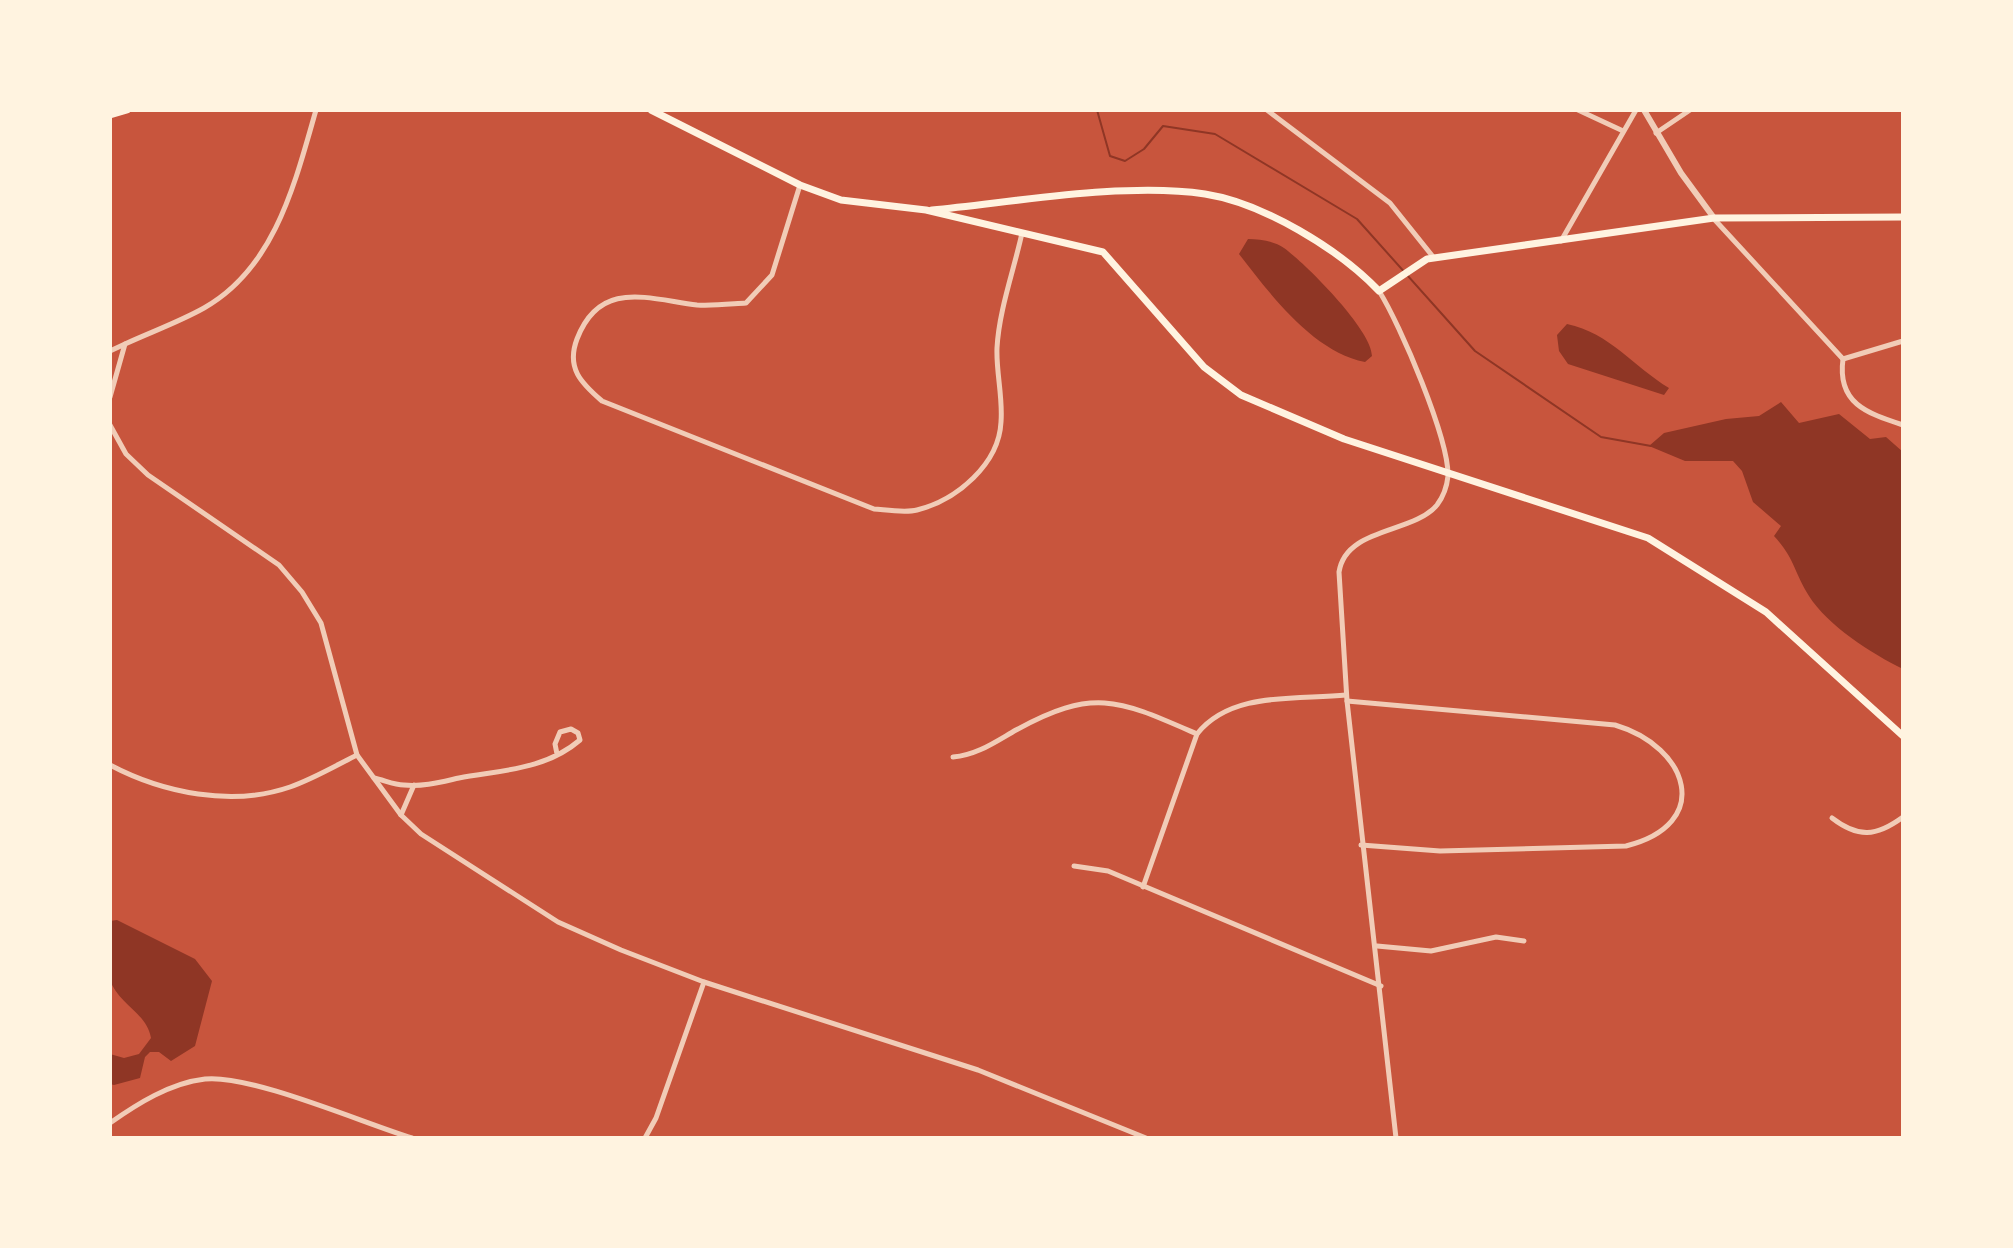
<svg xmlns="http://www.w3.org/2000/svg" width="2013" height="1248" font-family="'Sofia Sans Condensed',sans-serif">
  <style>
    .water { fill: #8f3625 }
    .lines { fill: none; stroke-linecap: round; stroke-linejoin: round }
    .stream { stroke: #8f3625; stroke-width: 2 }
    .minor { stroke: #f1ccb7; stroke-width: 5 }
    .tertiary { stroke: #f1ccb7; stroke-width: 6 }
    .secondary { stroke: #fff3e0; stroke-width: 7 }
  </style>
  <rect width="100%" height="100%" fill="#c8553d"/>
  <g class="water">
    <path d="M1248,239C1260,239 1274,241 1284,248C1306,264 1372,330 1372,356L1365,362C1313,352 1270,294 1239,254Z"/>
    <path d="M1567,324C1610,333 1634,367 1669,388L1664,395L1568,364L1559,351L1557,335Z"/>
    <path d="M1781,402L1799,423L1839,414L1870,439L1886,437L1903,452V669C1872,654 1827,625 1809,596C1794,572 1795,559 1774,536L1781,526L1753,502L1742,471L1733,461H1685L1649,446L1664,433L1726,419L1759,416Z"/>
    <path d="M117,920L195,959L212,981L195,1046L171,1061L159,1052H150L145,1057L140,1078L114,1085L110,1084V1054L124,1058L139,1054L151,1038C147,1013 118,1004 110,980C105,964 110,938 110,921Z"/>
  </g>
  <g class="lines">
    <path class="stream" d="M1097,110L1110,156L1125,161L1144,149L1163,126L1215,134L1357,219L1475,351L1601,437L1651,446"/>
    <g class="minor">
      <path d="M1267,110L1390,203L1434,258"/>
      <path d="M1578,110L1621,130"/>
      <path d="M1656,133L1690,110"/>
      <path d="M800,185L772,275L746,303C730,304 713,306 697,305C648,299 600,279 577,339C566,368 581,383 602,401L874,509C887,510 905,513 917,510C957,500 999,464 1001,422C1003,397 996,372 997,348C999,310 1014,270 1022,233"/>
      <path d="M1714,219L1843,359L1903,341"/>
      <path d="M1561,241L1636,110"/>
      <path d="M1379,291C1400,324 1449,439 1448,476C1447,486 1443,497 1437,505C1413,534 1346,527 1339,572L1347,701L1396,1138"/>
      <path d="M110,351L125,344"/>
      <path d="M1843,359C1837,403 1866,413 1903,425"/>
      <path d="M110,397L125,344C151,332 179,322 204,308C275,268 295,183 316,110"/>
      <path d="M110,425L126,454L148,475L279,565L302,592L321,623L357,755L401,815L421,834L558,922L621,950L704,982L978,1070L1146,1138"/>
      <path d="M1347,701L1615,725C1689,747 1714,824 1626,846L1440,851L1361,845"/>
      <path d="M953,757C977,755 995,742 1016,730C1094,687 1119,700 1197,734"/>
      <path d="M110,765C163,793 232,807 290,787C313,779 335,766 357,755"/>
      <path d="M374,778C384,780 394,785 404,785C423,787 441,782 459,778C502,770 545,770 580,740L578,733L571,729L560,732L555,744L557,754"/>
      <path d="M401,815L414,785"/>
      <path d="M1832,818C1858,838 1876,837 1903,817"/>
      <path d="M1074,866L1108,871L1381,986"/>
      <path d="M1143,887L1197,734C1231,691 1296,700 1346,695"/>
      <path d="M1377,946L1431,951L1496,937L1524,941"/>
      <path d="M110,1123C137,1104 170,1083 205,1079C250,1074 363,1123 412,1138"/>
      <path d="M645,1138L656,1118L704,982"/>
    </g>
    <path class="tertiary" d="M1644,110L1681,173L1714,218"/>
    <g class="secondary">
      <path d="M651,110L800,185L841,200L926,210L1103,252L1204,367L1241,395L1344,439L1648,538L1766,612L1903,736"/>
      <path d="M110,115L127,110"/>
      <path d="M932,210C1015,202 1125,182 1205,194C1263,203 1339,249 1379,291L1427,259L1714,218L1903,217"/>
    </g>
  </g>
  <rect width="2013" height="1248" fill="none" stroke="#fff3e0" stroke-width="224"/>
</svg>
